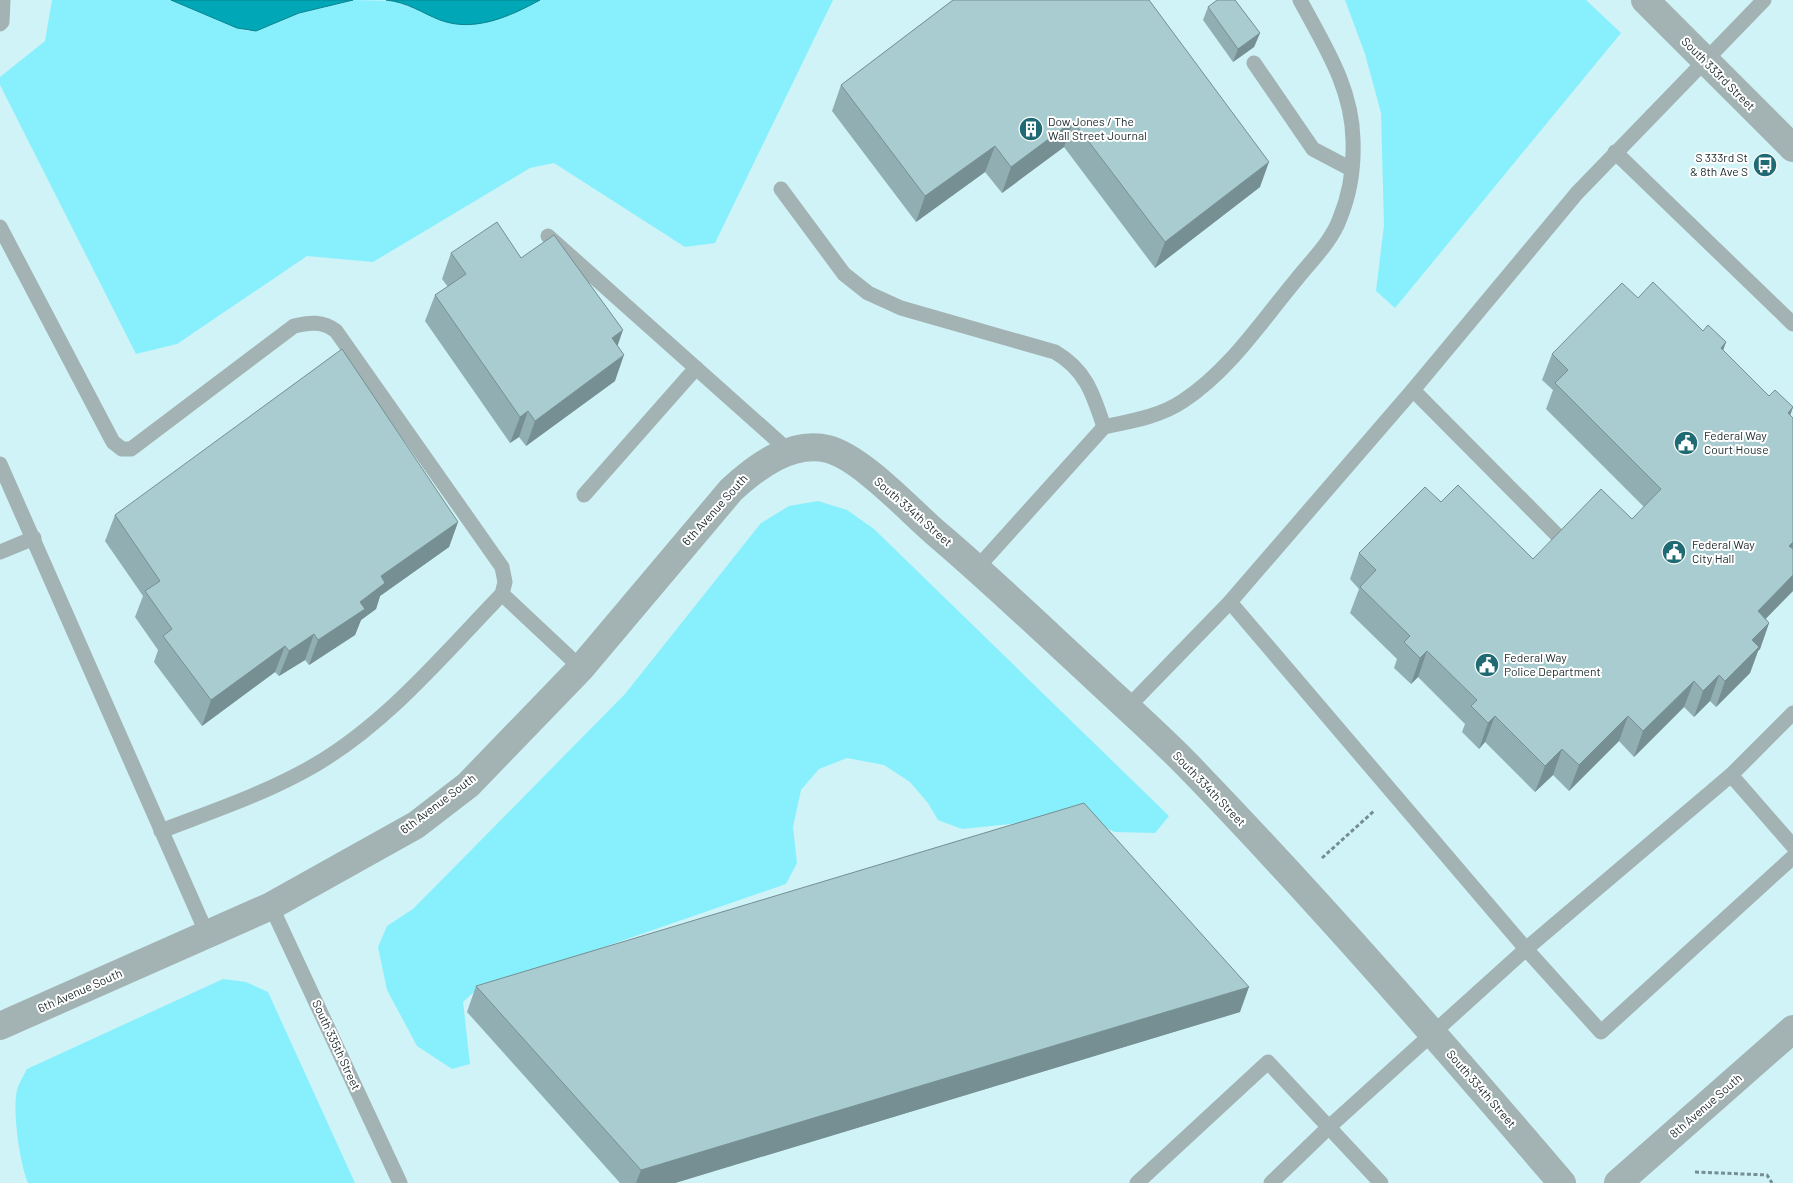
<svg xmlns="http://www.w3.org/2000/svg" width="1793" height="1183" font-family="Barlow,sans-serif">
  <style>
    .green { fill: #88f0fd }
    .water { fill: #00a7b6; stroke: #0a838e }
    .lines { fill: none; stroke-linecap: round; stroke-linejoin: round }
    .path { stroke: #758e91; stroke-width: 3; stroke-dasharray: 4 2.5; stroke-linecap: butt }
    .lane { stroke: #a3b2b3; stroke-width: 15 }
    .street { stroke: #a3b2b3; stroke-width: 28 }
    .wall { fill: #91afb3 }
    .shaded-wall { fill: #768f92 }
    .building { fill: #a9ccd0; stroke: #768f92 }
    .labels { text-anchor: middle; stroke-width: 4; stroke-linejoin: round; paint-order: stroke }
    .street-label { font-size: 12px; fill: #212f31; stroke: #fff }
    .poi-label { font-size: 12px; fill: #212f31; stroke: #fff; text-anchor: start }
  </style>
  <rect width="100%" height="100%" fill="#cff3f7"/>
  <g class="green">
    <path d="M52,0H171L237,28L248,31L267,27L299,13L353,0L395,1L441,20L480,23L511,15L540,0H833L715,243L685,247L554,163L530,168L373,262L307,256L177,344L136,354L0,85V77L45,41Z"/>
    <path d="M1345,0H1586L1621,33L1395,308L1376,291L1384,225L1381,113L1365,54Z"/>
    <path d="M818,501L847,510L874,529L1169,816L1155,833L1115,832L1079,817L962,829L938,820L928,803L910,782L884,765L847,758L819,769L801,790L793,827L797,863L786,884L474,992L463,1002L470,1064L452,1069L417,1046L387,990L378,947L387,926L413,909L625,694L761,523L789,506Z"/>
    <path d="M223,979L246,982L268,992L355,1183H28C20,1165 11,1105 18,1087C20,1081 24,1075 27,1069Z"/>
  </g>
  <g class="water">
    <path d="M171,0H353L299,13L256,31L237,28Z"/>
    <path d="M386,0H540C511,16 474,33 440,20C422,13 407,2 386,0Z"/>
  </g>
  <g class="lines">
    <g class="path">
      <path d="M1322,858L1374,811"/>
      <path d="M1695,1172L1767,1175L1772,1183"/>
    </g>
    <g class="lane">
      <path d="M0,24L2,22L3,0"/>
      <path d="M1254,63L1313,149L1351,169"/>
      <path d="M1615,152L1793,324"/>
      <path d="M781,189L844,274L868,293L901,308L1055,352C1086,370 1093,394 1104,427C1131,421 1159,417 1183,401C1229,371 1261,322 1296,280C1311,261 1332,241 1340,218C1350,194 1354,166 1353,140C1352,87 1324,45 1300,0"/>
      <path d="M0,227L113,442L122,449H131L294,326C310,322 323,321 336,331L502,567L505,582L502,594C444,654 388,722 315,765C267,793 213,811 161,831"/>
      <path d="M548,236L789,451"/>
      <path d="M1413,390L1560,538"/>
      <path d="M0,464L207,934"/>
      <path d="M584,495L696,368"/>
      <path d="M0,552L34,538"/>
      <path d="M977,568L1104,427"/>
      <path d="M502,594L581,668"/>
      <path d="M1230,602L1526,949L1601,1032L1793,857"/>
      <path d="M1127,708L1230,602L1413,390L1577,193L1764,0"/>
      <path d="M1731,775L1793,846"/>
      <path d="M271,906L400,1183"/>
      <path d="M1137,1183L1268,1062L1381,1183"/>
      <path d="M1271,1183L1329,1127L1526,949L1731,775L1793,713"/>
    </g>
    <g class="street">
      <path d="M1645,0L1793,148"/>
      <path d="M0,1026L271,906L416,825L468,785L581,668L731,490C756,467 791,440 828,449C862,458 909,510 937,534C990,579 1040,627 1091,674C1126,707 1163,739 1196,774C1323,906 1443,1044 1562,1183"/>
      <path d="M1618,1183L1793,1029"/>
    </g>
  </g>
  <g class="wall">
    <path d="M953,0L1260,187L1155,268L1064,147L1002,193L985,172L916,222L832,111L841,85Z"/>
    <path d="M1208,7L1260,33L1254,47L1233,62L1203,20Z"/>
    <path d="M451,253L521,258L617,346L615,381L526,446L519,437L510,443L425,321L435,295L448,287L442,279Z"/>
    <path d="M1703,331L1726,342L1723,350L1769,396L1793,407L1790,415L1766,619L1769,623L1760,649L1758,651L1750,673L1716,707L1710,701L1694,717L1684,707L1634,757L1619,741L1569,791L1553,775L1535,792L1485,742L1479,749L1462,732L1465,724L1418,677L1411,684L1394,668L1397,659L1350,613L1359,589L1350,579L1359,553L1441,502L1533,559L1632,519L1644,507L1546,409L1553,390L1542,380L1552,354Z"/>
    <path d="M115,515L458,522L449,547L380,596L376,609L361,620L355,635L309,665L305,660L279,676L275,672L202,726L154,662L158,650L135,617L143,596L105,541Z"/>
    <path d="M476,986L1240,1012L675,1183H620L467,1012Z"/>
  </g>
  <g class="shaded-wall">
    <path d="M1260,33L1254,47L1233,62L1238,49Z"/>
    <path d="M1073,121L1064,147L1002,193L1011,167Z"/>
    <path d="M995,146L985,172L916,222L925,196Z"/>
    <path d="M1269,162L1260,187L1155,268L1165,242Z"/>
    <path d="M623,330L614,356L612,338Z"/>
    <path d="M1726,342L1717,368L1721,348Z"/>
    <path d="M624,355L615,381L526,446L535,421Z"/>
    <path d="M1793,407L1784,433L1788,413Z"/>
    <path d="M528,411L519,437L510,443L520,417Z"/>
    <path d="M458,522L449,547L380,596L376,609L361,620L355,635L309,665L318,640L360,602L381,576Z"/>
    <path d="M1793,542V559L1789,546Z"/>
    <path d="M1793,575V591L1748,637L1758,611Z"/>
    <path d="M1769,623L1760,649L1758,651L1750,673L1716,707L1725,681L1752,640Z"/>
    <path d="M314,634L305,660L279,676L289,651Z"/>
    <path d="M285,646L275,672L202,726L211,700Z"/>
    <path d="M1427,651L1418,677L1411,684L1420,658Z"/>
    <path d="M1719,675L1710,701L1694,717L1703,691Z"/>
    <path d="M1694,681L1684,707L1634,757L1643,731Z"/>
    <path d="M1495,716L1485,742L1479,749L1488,723Z"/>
    <path d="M1628,716L1619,741L1569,791L1579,765Z"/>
    <path d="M1562,749L1553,775L1535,792L1545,766Z"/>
    <path d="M1249,987L1240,1012L675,1183H636L641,1170Z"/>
  </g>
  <g class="building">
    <path d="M953,0H1149L1269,162L1165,242L1073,121L1011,167L995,146L925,196L841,85Z"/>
    <path d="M1217,0H1235L1260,33L1238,49L1208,7Z"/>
    <path d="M497,222L521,258L554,235L623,330L612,338L624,355L535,421L528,411L520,417L435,295L466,274L451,253Z"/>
    <path d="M1653,282L1703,331L1708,325L1726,342L1721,348L1769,396L1775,390L1793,407L1788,413L1793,418V542L1789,546L1793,549V575L1758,611L1769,623L1752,640L1759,647L1725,681L1719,675L1703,691L1694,681L1643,731L1628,716L1579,765L1562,749L1545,766L1495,716L1488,723L1471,706L1477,700L1427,651L1420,658L1404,642L1410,636L1360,587L1376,570L1359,553L1425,487L1441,502L1458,485L1533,559L1601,489L1632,519L1661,489L1555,383L1568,370L1552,354L1622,283L1638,298Z"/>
    <path d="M342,349L458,522L381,576L385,583L360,602L365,609L318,640L314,634L289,651L285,646L211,700L163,636L172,629L145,591L160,581L115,515Z"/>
    <path d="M1084,803L1249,987L641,1170L476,986Z"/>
  </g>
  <defs>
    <g id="building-disc" transform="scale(1.25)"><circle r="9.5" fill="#206b73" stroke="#fff"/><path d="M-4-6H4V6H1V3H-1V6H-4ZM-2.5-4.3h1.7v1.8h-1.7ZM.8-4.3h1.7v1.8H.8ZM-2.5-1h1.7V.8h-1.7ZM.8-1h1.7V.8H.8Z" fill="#fff"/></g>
    <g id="bus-disc" transform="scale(1.25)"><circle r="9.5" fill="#206b73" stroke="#fff"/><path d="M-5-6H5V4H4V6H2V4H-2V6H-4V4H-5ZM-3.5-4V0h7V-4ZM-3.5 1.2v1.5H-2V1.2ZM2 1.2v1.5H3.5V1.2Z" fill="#fff"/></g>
    <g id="civic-disc" transform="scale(1.25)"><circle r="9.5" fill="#206b73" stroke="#fff"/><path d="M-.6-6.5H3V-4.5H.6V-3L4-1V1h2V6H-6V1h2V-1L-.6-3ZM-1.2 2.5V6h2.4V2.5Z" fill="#fff"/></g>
  </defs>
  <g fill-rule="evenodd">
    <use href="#building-disc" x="1031" y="129"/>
    <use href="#bus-disc" x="1765" y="165"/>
    <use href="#civic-disc" x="1686" y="443"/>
    <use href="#civic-disc" x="1674" y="552"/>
    <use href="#civic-disc" x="1487" y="665"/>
  </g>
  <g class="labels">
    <g class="street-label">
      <text transform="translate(1718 74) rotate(45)" y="4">South 333rd Street</text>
      <text transform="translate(715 510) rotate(-48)" y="4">6th Avenue South</text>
      <text transform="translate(913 512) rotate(41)" y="4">South 334th Street</text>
      <text transform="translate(1209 789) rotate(46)" y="4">South 334th Street</text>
      <text transform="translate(438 804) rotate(-37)" y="4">6th Avenue South</text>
      <text transform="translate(80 991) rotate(-24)" y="4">6th Avenue South</text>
      <text transform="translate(336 1045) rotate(65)" y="4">South 335th Street</text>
      <text transform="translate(1481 1089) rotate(49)" y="4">South 334th Street</text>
      <text transform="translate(1706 1106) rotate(-41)" y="4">8th Avenue South</text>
    </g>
    <g class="poi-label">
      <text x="1048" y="126">Dow Jones / The<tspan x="1048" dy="14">Wall Street Journal</tspan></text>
      <text x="1748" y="162" text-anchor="end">S 333rd St<tspan x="1748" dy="14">&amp; 8th Ave S</tspan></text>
      <text x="1704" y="440">Federal Way<tspan x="1704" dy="14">Court House</tspan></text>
      <text x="1692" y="549">Federal Way<tspan x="1692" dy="14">City Hall</tspan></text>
      <text x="1504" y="662">Federal Way<tspan x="1504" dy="14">Police Department</tspan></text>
    </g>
  </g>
</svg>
